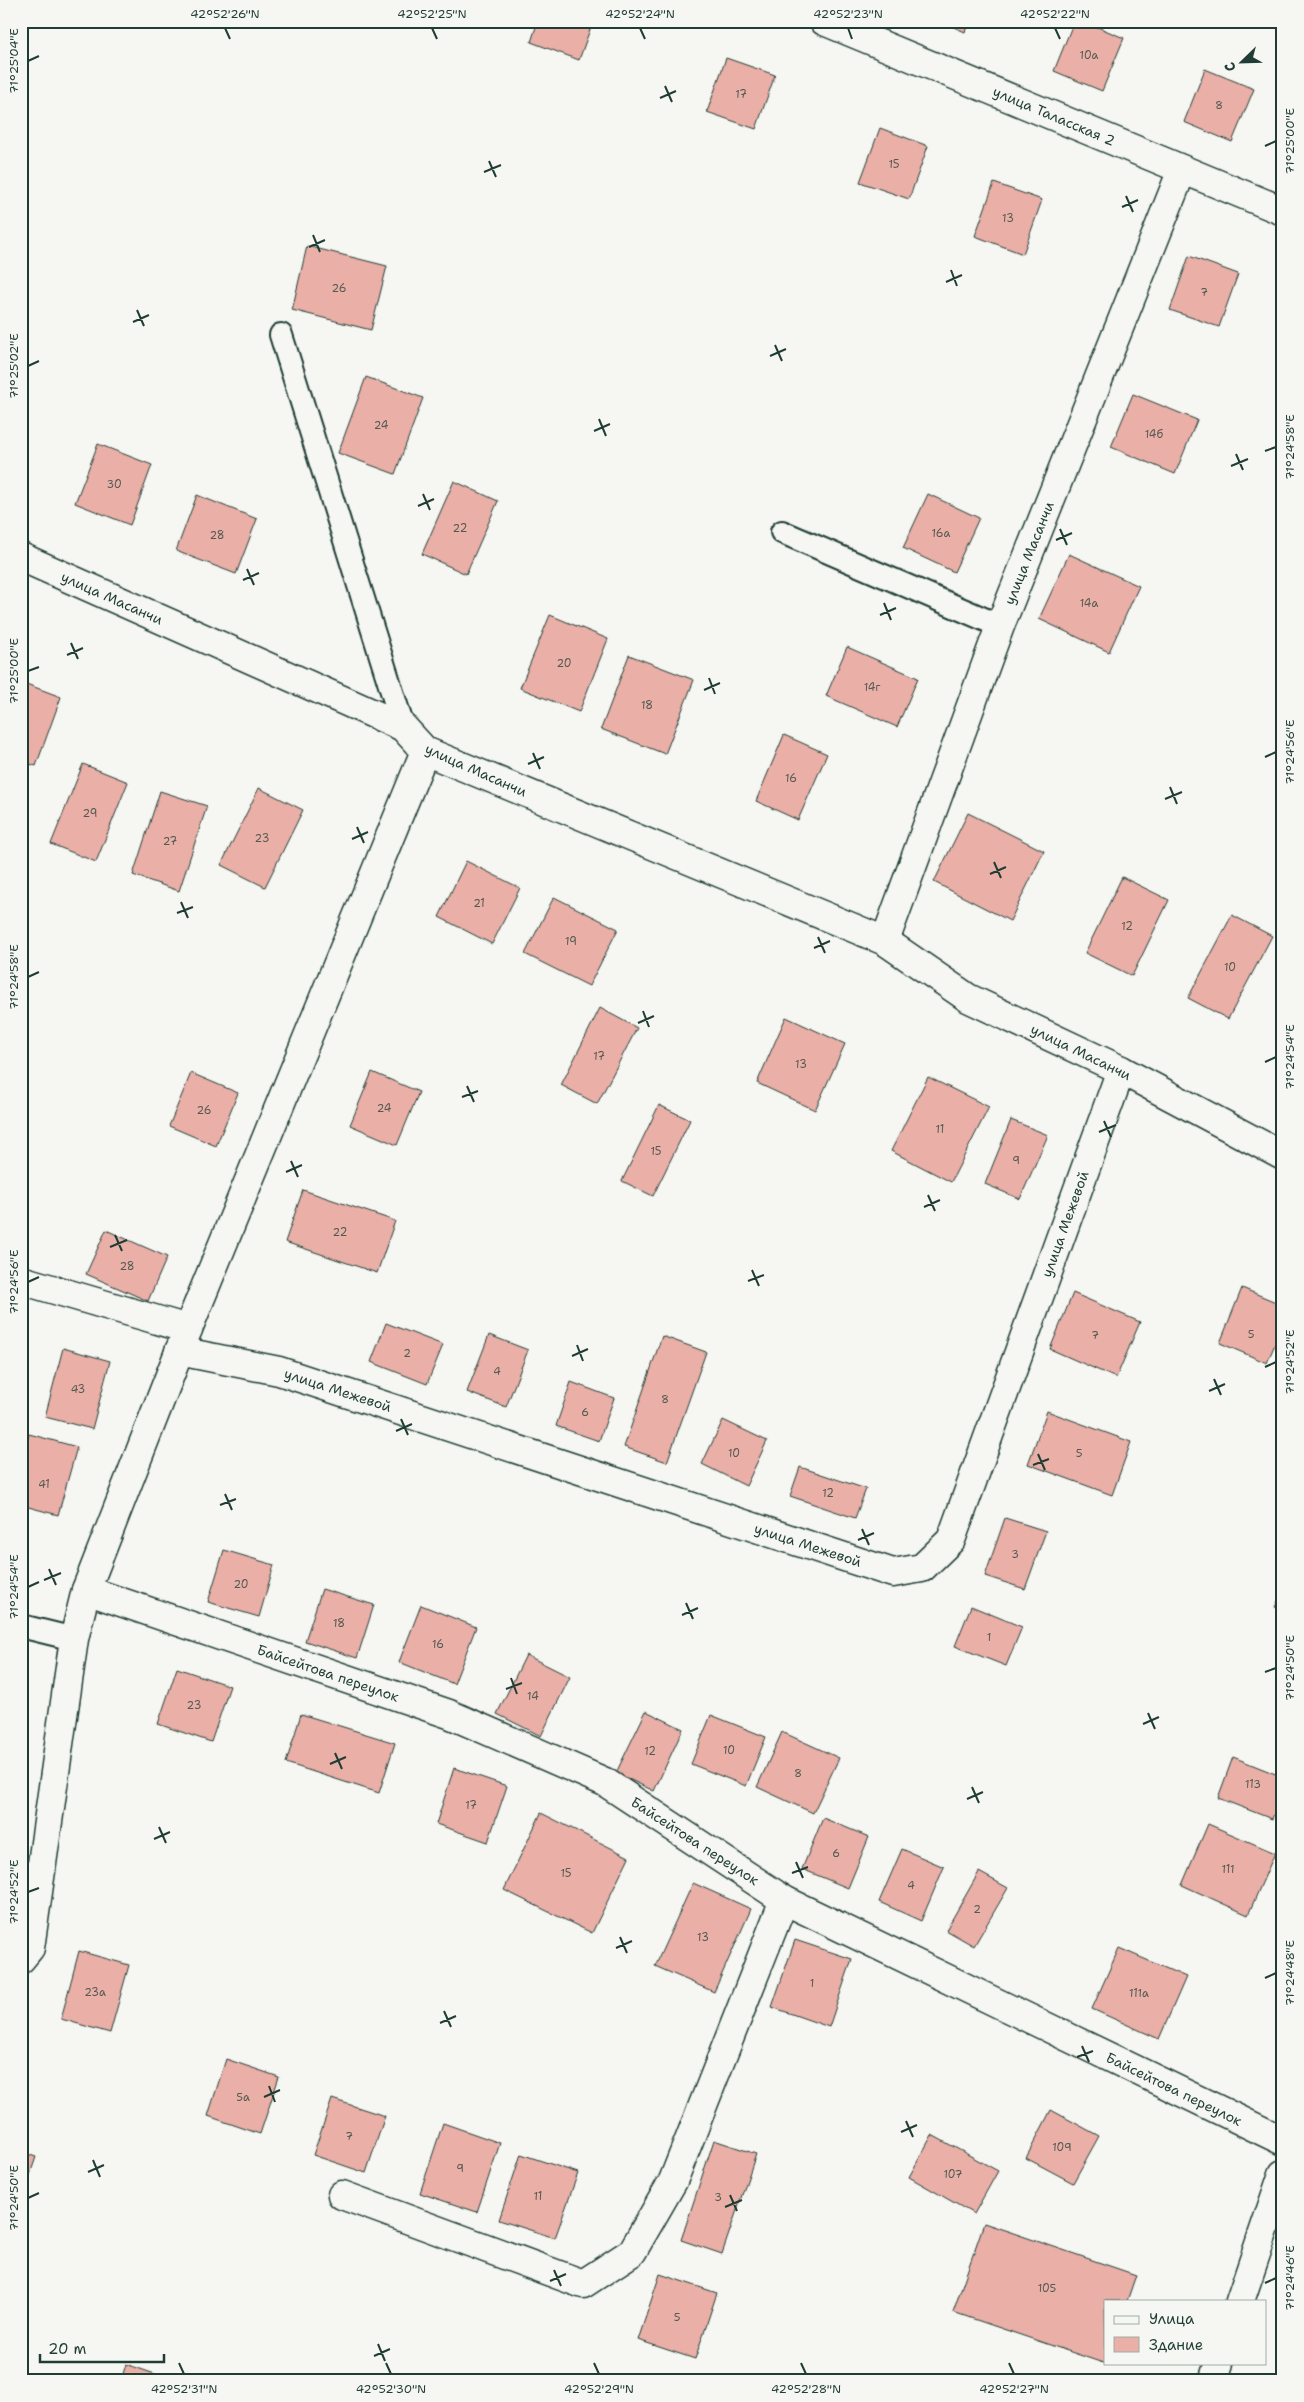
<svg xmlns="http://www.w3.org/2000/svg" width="1304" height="2402" font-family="'Shantell Sans',sans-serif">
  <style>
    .building { fill: #eaafa7; stroke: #1f3d34 }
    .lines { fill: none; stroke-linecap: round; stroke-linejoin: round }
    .service-casing { stroke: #1f3d34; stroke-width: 26 }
    .minor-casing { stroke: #1f3d34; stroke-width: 31 }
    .primary-casing { stroke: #1f3d34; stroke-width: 31 }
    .service { stroke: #f6f6f2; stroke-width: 22 }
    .minor { stroke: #f6f6f2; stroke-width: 28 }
    .primary { stroke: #f6f6f2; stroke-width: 28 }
    .ticks { fill: none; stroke: #1f3d34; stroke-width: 2 }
    .labels { text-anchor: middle; stroke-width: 4; stroke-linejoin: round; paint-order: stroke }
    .number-label { font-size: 11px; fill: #525a51 }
    .street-label { font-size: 14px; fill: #1f3d34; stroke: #f6f6f2 }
    .neatline { fill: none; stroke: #1f3d34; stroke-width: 2 }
    .ticks-label { font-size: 12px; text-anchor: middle; fill: #1f3d34 }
  </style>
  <rect width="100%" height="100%" fill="#f6f6f2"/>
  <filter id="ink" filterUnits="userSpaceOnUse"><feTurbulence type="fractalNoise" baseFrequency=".02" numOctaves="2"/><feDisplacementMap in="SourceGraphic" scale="10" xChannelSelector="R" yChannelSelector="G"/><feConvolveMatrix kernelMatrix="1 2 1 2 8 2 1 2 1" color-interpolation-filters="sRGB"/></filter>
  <g filter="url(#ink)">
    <g class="building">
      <path d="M538,21H593L579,60L531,42Z"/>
      <path d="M940,21H969L965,32Z"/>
      <path d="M1074,21H1083L1124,38L1102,91L1054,71Z"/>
      <path d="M726,58L775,75L756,129L707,112Z"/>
      <path d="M1205,69L1254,89L1232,142L1184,122Z"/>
      <path d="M880,128L928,146L909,199L860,182Z"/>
      <path d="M994,183L1042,200L1023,254L975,236Z"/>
      <path d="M307,246L387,266L371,330L292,310Z"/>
      <path d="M1189,256L1238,274L1219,327L1170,310Z"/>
      <path d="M366,377L423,398L395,474L338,453Z"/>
      <path d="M1133,394L1197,420L1175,474L1111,447Z"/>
      <path d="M98,444L152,465L130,525L75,503Z"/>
      <path d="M454,481L498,501L466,574L422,554Z"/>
      <path d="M928,494L979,518L954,572L903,548Z"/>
      <path d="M197,495L257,519L236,574L176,551Z"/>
      <path d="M1069,554L1139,586L1109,652L1039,619Z"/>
      <path d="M550,615L608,639L579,712L520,688Z"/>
      <path d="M847,647L918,678L897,727L826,696Z"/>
      <path d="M629,655L694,680L665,754L601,729Z"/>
      <path d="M21,682L61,697L36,766L21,761Z"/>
      <path d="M784,735L827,754L798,820L756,801Z"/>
      <path d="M83,764L128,782L96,862L51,844Z"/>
      <path d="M259,788L303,810L265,887L221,865Z"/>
      <path d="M160,791L207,806L179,891L133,875Z"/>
      <path d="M968,813L1044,851L1010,921L934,882Z"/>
      <path d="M466,861L520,888L492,944L439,917Z"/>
      <path d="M1122,877L1169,900L1132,976L1085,953Z"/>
      <path d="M554,897L618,929L589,986L525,954Z"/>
      <path d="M1232,915L1272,936L1228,1019L1188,998Z"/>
      <path d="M600,1008L637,1028L597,1104L561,1085Z"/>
      <path d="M786,1017L845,1044L815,1110L757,1083Z"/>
      <path d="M1283,1036V1050L1277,1046Z"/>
      <path d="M372,1072L419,1092L397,1145L350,1125Z"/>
      <path d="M191,1073L238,1093L216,1146L169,1126Z"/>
      <path d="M928,1077L989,1107L951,1182L891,1151Z"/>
      <path d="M659,1105L690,1120L653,1196L622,1181Z"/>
      <path d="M1011,1120L1048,1135L1020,1199L985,1184Z"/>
      <path d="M303,1190L395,1221L377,1273L285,1242Z"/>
      <path d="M106,1230L167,1257L148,1301L86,1274Z"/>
      <path d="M1242,1288L1283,1305V1325L1267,1363L1220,1343Z"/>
      <path d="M1073,1293L1140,1322L1116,1378L1050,1349Z"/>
      <path d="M386,1323L443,1345L427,1384L371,1362Z"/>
      <path d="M489,1335L528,1350L506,1407L467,1392Z"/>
      <path d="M662,1336L706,1352L667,1462L624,1447Z"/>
      <path d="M63,1348L110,1361L92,1429L45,1417Z"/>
      <path d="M571,1382L614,1398L599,1441L556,1426Z"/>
      <path d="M1047,1411L1131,1442L1112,1495L1028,1464Z"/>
      <path d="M723,1420L767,1441L746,1486L702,1464Z"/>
      <path d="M29,1434L77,1447L58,1515L21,1505V1464Z"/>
      <path d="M800,1467L866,1489L855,1518L790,1496Z"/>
      <path d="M1005,1518L1046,1531L1025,1589L985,1576Z"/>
      <path d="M224,1550L274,1565L259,1617L208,1602Z"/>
      <path d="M322,1589L374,1605L357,1658L305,1641Z"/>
      <path d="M1283,1591V1611L1275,1607Z"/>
      <path d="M421,1605L476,1627L454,1684L399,1662Z"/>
      <path d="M971,1606L1022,1627L1006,1666L955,1646Z"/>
      <path d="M526,1655L570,1677L541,1736L497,1714Z"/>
      <path d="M177,1668L230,1686L211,1742L158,1724Z"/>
      <path d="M646,1711L683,1729L654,1791L616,1773Z"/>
      <path d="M301,1714L395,1743L379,1793L286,1763Z"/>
      <path d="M711,1715L766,1737L746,1786L691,1764Z"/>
      <path d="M782,1732L839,1758L813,1813L757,1787Z"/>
      <path d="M1233,1757L1283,1777V1792L1272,1819L1218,1798Z"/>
      <path d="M454,1768L507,1786L488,1842L436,1824Z"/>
      <path d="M541,1813L629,1857L592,1933L504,1890Z"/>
      <path d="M823,1818L869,1837L848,1888L802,1869Z"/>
      <path d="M1208,1824L1275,1853L1248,1915L1182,1885Z"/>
      <path d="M902,1849L944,1867L921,1921L879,1902Z"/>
      <path d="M979,1872L1008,1888L974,1946L946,1930Z"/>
      <path d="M693,1883L751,1909L714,1992L655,1966Z"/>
      <path d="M795,1940L852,1959L829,2027L772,2007Z"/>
      <path d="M1119,1948L1186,1977L1159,2039L1092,2009Z"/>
      <path d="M79,1951L129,1965L110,2033L61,2019Z"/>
      <path d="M226,2059L279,2077L260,2134L208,2116Z"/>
      <path d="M332,2099L385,2116L366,2173L313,2155Z"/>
      <path d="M1051,2110L1099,2136L1073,2183L1026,2158Z"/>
      <path d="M443,2123L500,2143L477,2212L420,2193Z"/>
      <path d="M932,2135L998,2171L974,2214L909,2177Z"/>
      <path d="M714,2140L756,2154L722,2254L681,2240Z"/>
      <path d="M21,2152L36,2157L21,2201Z"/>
      <path d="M521,2154L578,2173L555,2238L499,2220Z"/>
      <path d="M984,2223L1136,2275L1127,2301H1105L1106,2364L953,2312Z"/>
      <path d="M660,2274L717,2293L695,2359L638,2340Z"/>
      <path d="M126,2364L175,2381H121Z"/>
    </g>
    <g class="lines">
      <g class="service-casing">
        <g id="service">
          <path d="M281,335L403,727"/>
          <path d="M782,532L1000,626"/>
          <path d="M21,1626L74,1639"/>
        </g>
      </g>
      <g class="minor-casing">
        <g id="minor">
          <path d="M824,21L1283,211"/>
          <path d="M21,557L403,727L425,751L885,941L968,998L1121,1070L1283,1156"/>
          <path d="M885,941L1000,626L1182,170"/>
          <path d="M21,1280L188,1329"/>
          <path d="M179,1351L279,1371L893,1573L922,1568L951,1540L1121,1070"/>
          <path d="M86,1590L449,1714L605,1782L784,1900L1283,2141"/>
          <path d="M21,1959L30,1948L74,1639L86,1590L188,1329L425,751"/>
          <path d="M342,2195L583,2284L632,2252L673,2181L784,1900"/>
        </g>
      </g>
      <g class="primary-casing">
        <g id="primary">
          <path d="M1240,2301L1283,2174"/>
          <path d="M1213,2381L1219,2363"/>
        </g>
      </g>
      <use href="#service" class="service"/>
      <use href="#minor" class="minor"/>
      <use href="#primary" class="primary"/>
    </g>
  </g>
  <path class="ticks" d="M225,28L230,39M432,28L437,39M640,28L645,39M848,28L852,39M1055,28L1060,39M28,61L39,56M665,86L672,102M660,98L676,91M1265,146L1276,141M489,161L496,177M484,172L501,165M1126,196L1133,212M1122,207L1138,200M313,235L320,252M309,247L325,240M951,270L957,286M946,282L962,275M137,310L144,326M133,322L149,315M775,345L782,361M770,356L786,349M28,366L39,361M599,419L606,436M594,431L610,424M1265,451L1276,447M1236,454L1243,470M1231,466L1248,459M423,494L430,510M418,506L434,499M1060,529L1067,545M1056,540L1072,533M247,569L254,585M243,580L259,573M884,603L891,620M880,615L896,608M71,643L78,659M67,655L83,648M28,671L39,667M709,678L715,694M704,690L720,683M533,753L540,769M1265,757L1276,752M528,764L544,757M1170,787L1177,804M1165,799L1182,792M357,827L364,843M352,839L368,832M994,862L1001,878M990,874L1006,867M181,902L188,918M177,913L193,907M818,937L825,953M814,948L830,941M28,977L39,972M643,1011L649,1027M638,1023L654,1016M1265,1062L1276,1057M467,1086L474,1102M462,1097L478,1091M1104,1121L1111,1137M1099,1132L1116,1125M291,1161L298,1177M286,1172L302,1165M928,1195L935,1211M924,1207L940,1200M115,1235L122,1251M110,1247L127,1240M752,1270L759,1286M748,1281L764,1275M28,1282L39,1277M577,1345L583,1361M572,1356L588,1349M1265,1367L1276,1362M1214,1379L1221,1395M1209,1391L1225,1384M401,1419L408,1435M396,1431L412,1424M1038,1454L1045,1470M1033,1465L1049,1459M225,1494L232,1510M220,1505L236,1499M862,1529L869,1545M858,1540L874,1533M49,1569L56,1585M44,1580L61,1573M28,1587L39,1582M686,1603L693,1619M682,1615L698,1608M1265,1672L1276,1668M511,1678L517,1694M506,1689L522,1683M1148,1713L1155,1729M1143,1724L1159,1717M335,1753L342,1769M330,1764L346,1757M972,1787L979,1803M967,1799L983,1792M159,1827L166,1843M154,1839L170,1832M796,1862L803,1878M792,1873L808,1867M28,1892L39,1888M620,1937L627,1953M616,1948L632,1941M1265,1978L1276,1973M444,2011L451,2027M440,2023L456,2016M1082,2046L1089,2062M1077,2057L1093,2051M269,2086L275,2102M264,2097L280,2090M906,2121L913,2137M901,2132L917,2125M93,2160L100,2177M88,2172L104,2165M730,2195L737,2211M28,2198L39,2193M725,2207L742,2200M554,2270L561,2286M550,2281L566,2274M1265,2283L1276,2278M378,2344L385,2361M374,2356L390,2349M179,2363L184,2374M386,2363L391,2374M594,2363L599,2374M801,2363L806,2374M1009,2363L1014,2374"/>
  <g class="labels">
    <g class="number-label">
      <text x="1089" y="59">10а</text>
      <text x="741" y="98">17</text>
      <text x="1219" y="109">8</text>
      <text x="894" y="168">15</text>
      <text x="1008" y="222">13</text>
      <text x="339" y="292">26</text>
      <text x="1204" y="296">7</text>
      <text x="381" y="429">24</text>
      <text x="1154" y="438">14б</text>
      <text x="114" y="488">30</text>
      <text x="460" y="532">22</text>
      <text x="941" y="537">16а</text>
      <text x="217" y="539">28</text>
      <text x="1089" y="607">14а</text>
      <text x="564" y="667">20</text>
      <text x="872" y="691">14г</text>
      <text x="647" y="709">18</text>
      <text x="791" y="782">16</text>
      <text x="90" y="817">29</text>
      <text x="262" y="842">23</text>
      <text x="170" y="845">27</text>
      <text x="479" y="907">21</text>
      <text x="1127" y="930">12</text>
      <text x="571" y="945">19</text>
      <text x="1230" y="971">10</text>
      <text x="599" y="1060">17</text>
      <text x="801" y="1068">13</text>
      <text x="384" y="1112">24</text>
      <text x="204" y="1114">26</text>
      <text x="940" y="1133">11</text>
      <text x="656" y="1155">15</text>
      <text x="1016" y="1164">9</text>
      <text x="340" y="1236">22</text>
      <text x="127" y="1270">28</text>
      <text x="1251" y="1338">5</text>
      <text x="1095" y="1339">7</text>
      <text x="407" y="1357">2</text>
      <text x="497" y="1375">4</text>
      <text x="78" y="1393">43</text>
      <text x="665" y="1403">8</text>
      <text x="585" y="1416">6</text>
      <text x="734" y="1457">10</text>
      <text x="1079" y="1457">5</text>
      <text x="44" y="1488">41</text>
      <text x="828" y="1497">12</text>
      <text x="1015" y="1558">3</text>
      <text x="241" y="1588">20</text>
      <text x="339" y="1627">18</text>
      <text x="989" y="1641">1</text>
      <text x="438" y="1648">16</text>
      <text x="533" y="1700">14</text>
      <text x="194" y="1709">23</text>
      <text x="729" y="1754">10</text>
      <text x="650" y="1755">12</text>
      <text x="798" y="1777">8</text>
      <text x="1253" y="1788">113</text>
      <text x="471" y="1809">17</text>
      <text x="836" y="1857">6</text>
      <text x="1228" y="1873">111</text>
      <text x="566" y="1877">15</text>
      <text x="911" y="1889">4</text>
      <text x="977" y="1913">2</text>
      <text x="703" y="1941">13</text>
      <text x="812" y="1987">1</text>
      <text x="95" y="1996">23а</text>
      <text x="1139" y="1997">111а</text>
      <text x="243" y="2101">5а</text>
      <text x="349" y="2140">7</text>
      <text x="1062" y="2151">109</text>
      <text x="460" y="2172">9</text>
      <text x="953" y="2178">107</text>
      <text x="538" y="2200">11</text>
      <text x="718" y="2201">3</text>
      <text x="1047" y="2292">105</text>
      <text x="677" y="2321">5</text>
    </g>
    <g class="street-label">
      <text transform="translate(1054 116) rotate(23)" y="5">улица Таласская 2</text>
      <text transform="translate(1029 553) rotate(-68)" y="5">улица Масанчи</text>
      <text transform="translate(112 598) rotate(24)" y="5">улица Масанчи</text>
      <text transform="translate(476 770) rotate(24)" y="5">улица Масанчи</text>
      <text transform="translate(1081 1052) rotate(26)" y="5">улица Масанчи</text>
      <text transform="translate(1065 1224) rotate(-70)" y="5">улица Межевой</text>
      <text transform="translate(338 1390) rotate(18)" y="5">улица Межевой</text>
      <text transform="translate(808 1545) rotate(18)" y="5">улица Межевой</text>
      <text transform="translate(328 1673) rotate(19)" y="5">Байсейтова переулок</text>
      <text transform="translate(695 1841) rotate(33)" y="5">Байсейтова переулок</text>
      <text transform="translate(1174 2089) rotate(26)" y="5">Байсейтова переулок</text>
    </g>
  </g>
  <rect width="1304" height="2402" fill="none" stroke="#f6f6f2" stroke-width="55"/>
  <rect x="1104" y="2300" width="162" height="65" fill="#f6f6f2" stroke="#a0aca6"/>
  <rect x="1114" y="2316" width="25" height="8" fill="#f6f6f2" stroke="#a0aca6"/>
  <text x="1149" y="2324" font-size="15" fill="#1f3d34">Улица</text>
  <rect x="1114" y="2337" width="25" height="15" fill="#eaafa7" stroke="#a0aca6"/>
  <text x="1149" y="2350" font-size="15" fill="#1f3d34">Здание</text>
  <g transform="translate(1242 62) rotate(247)" stroke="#f6f6f2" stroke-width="4" paint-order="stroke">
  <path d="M0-4L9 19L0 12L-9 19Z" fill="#1f3d34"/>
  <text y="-8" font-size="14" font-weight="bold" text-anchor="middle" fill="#1f3d34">С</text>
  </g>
  <path d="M40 2354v8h124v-8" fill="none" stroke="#1f3d34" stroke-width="2.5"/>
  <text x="48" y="2354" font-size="15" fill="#1f3d34" stroke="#f6f6f2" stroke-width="4" paint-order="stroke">20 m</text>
  <rect x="28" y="28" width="1248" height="2346" class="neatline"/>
  <g class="ticks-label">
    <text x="225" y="18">42°52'26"N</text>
    <text x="432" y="18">42°52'25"N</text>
    <text x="640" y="18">42°52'24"N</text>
    <text x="848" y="18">42°52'23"N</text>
    <text x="1055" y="18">42°52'22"N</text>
    <text transform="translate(14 61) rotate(-90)" y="4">71°25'04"E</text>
    <text transform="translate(1290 141) rotate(-90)" y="4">71°25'00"E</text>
    <text transform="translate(14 366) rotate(-90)" y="4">71°25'02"E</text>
    <text transform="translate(1290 447) rotate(-90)" y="4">71°24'58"E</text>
    <text transform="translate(14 671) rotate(-90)" y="4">71°25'00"E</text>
    <text transform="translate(1290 752) rotate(-90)" y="4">71°24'56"E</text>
    <text transform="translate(14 977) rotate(-90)" y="4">71°24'58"E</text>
    <text transform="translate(1290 1057) rotate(-90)" y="4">71°24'54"E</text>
    <text transform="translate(14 1282) rotate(-90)" y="4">71°24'56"E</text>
    <text transform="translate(1290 1362) rotate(-90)" y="4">71°24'52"E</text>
    <text transform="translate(14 1587) rotate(-90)" y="4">71°24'54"E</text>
    <text transform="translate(1290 1668) rotate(-90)" y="4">71°24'50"E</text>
    <text transform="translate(14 1892) rotate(-90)" y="4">71°24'52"E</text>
    <text transform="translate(1290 1973) rotate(-90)" y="4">71°24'48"E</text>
    <text transform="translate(14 2198) rotate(-90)" y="4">71°24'50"E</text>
    <text transform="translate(1290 2278) rotate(-90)" y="4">71°24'46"E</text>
    <text x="184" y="2393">42°52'31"N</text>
    <text x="391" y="2393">42°52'30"N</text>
    <text x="599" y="2393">42°52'29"N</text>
    <text x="806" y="2393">42°52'28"N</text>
    <text x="1014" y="2393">42°52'27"N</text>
  </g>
</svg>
